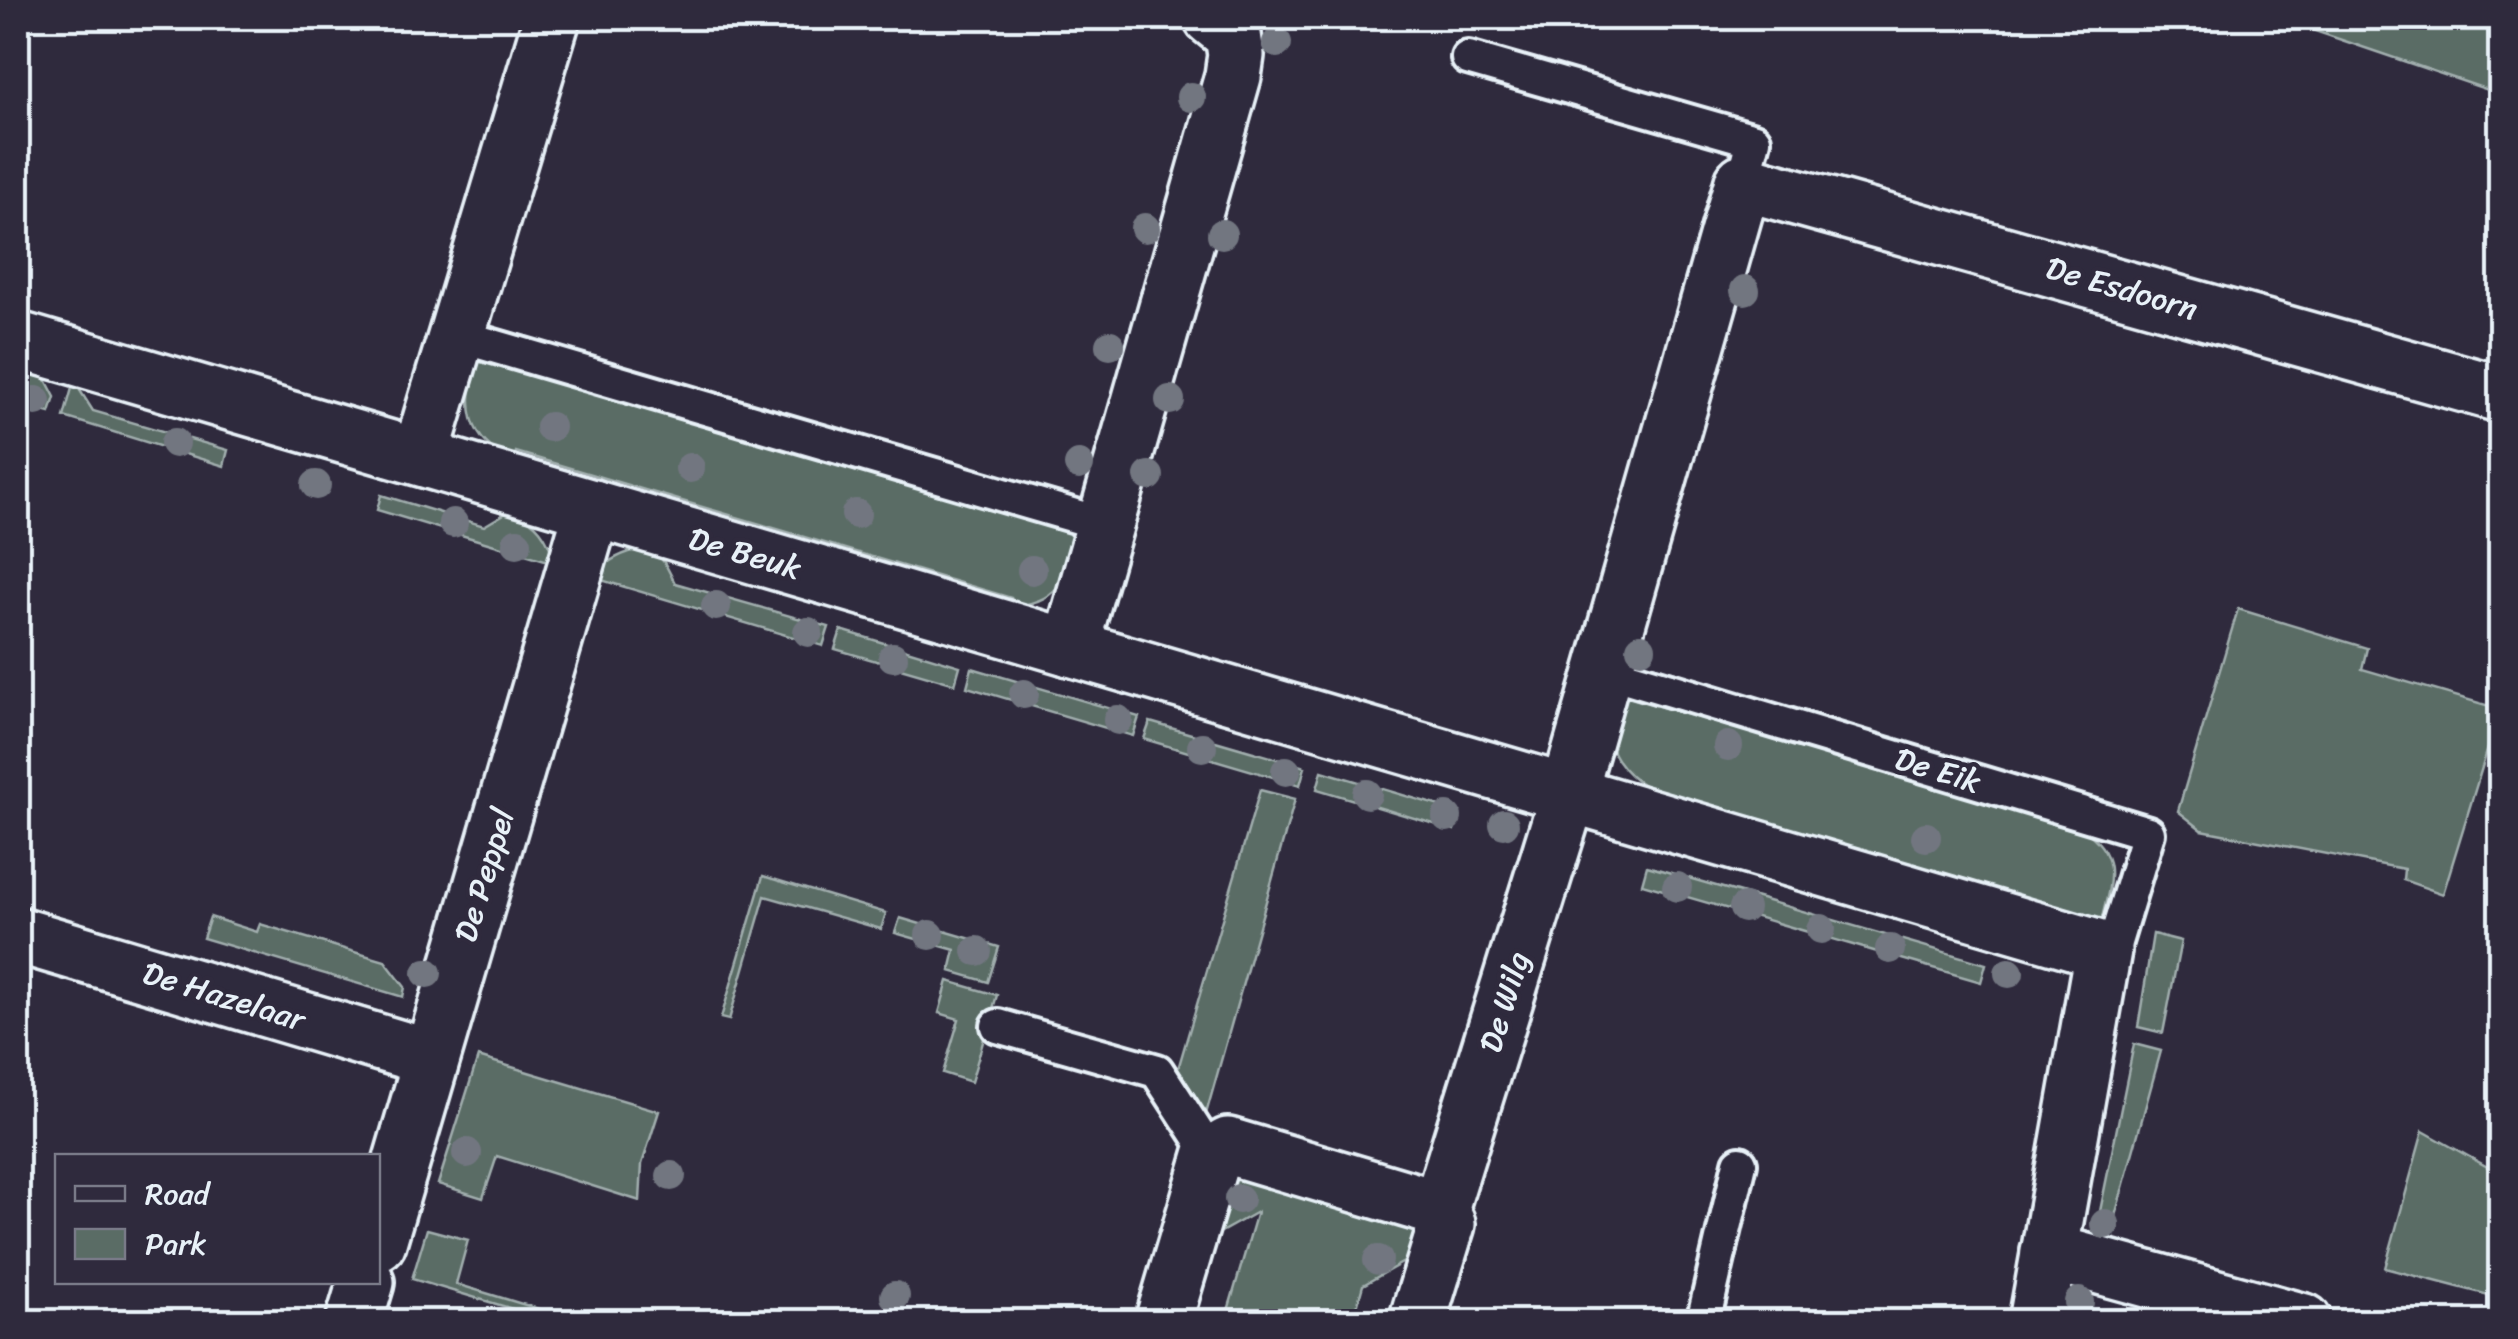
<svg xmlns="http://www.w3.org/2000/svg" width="2518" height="1339" font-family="Sriracha,sans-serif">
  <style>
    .green { fill: #5a6c65; stroke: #a1aeae; stroke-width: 2.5 }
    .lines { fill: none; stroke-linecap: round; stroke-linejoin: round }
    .lane-casing { stroke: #e8f1f8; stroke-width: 40 }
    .street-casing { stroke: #e8f1f8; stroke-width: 62 }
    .lane { stroke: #2f2a3d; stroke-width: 32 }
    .street { stroke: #2f2a3d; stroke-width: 55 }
    .tree { fill: #727680 }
    .labels { text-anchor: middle; stroke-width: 9; stroke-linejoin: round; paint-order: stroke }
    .street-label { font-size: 32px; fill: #e8f1f8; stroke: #2f2a3d }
  </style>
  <rect width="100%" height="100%" fill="#2f2a3d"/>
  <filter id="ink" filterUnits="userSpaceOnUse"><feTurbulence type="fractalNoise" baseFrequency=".01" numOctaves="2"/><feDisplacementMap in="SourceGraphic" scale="20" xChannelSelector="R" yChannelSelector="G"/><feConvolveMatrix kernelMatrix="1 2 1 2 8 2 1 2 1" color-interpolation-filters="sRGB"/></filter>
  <g filter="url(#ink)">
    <g class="green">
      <path d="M2277,18H2463L2500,35V94Z"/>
      <path d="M477,359L1079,536C1066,578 1060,604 1010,606L1011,598L516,452L513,460C465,440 464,403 477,359Z"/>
      <path d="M30,369L42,372L55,397L50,413L18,404V375Z"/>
      <path d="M74,381L93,411L228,450L224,466L64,417Z"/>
      <path d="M381,495L484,526L511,510C537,521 548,536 555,563L377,510Z"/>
      <path d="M636,550C664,552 663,561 675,583L829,627L823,646L591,577C605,563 617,555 636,550Z"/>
      <path d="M2238,609L2367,648L2362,669L2500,709L2443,894L2403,880L2404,869L2202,830L2178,811Z"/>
      <path d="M841,630L960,666L955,684L835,649Z"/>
      <path d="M972,668L1139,717L1133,736L967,687Z"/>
      <path d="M1617,694L2082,829C2123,855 2110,885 2100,925L1659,794C1633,781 1606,758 1608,726C1609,716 1614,704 1617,694Z"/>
      <path d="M1150,722L1305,767L1300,785L1144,739Z"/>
      <path d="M1322,771L1460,812L1454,830L1317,789Z"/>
      <path d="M1260,790L1295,799L1206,1114L1178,1069Z"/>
      <path d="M1647,866L1986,964L1981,982L1642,884Z"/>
      <path d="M763,876L886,913L881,929L765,896L729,1020L721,1018Z"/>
      <path d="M210,917L257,932L260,924L385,961L405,987L403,997L203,938Z"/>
      <path d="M900,918L999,947L988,982L950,971L955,950L895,933Z"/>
      <path d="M2153,934L2181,941L2163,1033L2138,1027Z"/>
      <path d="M948,981L997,995L971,1082L943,1073L959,1019L939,1013Z"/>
      <path d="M2134,1044L2161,1051L2107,1245L2094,1241Z"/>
      <path d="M478,1057L659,1111L642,1164L640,1201L497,1156L483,1198L438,1184Z"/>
      <path d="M2423,1131L2500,1174V1298L2385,1268Z"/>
      <path d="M1234,1174L1427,1227L1418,1254L1363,1285L1353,1321H1225L1257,1212L1203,1242Z"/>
      <path d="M427,1229L468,1240L456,1284L552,1313L550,1320L412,1279Z"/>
    </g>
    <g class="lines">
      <g class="lane-casing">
        <g id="lane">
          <path d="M1468,58L1754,140L1743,182"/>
          <path d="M459,336L1106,525"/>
          <path d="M1604,670L2148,833L2115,942L2103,950"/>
          <path d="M998,1026L1157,1071L1212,1156"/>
          <path d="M1703,1322L1740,1163"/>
        </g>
      </g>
      <g class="street-casing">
        <g id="street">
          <path d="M18,340L2103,950L2037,1322"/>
          <path d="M420,457L552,18"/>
          <path d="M1070,648L1233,76L1236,55L1233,35L1212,18"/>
          <path d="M18,935L431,1058"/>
          <path d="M378,1242L593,508"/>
          <path d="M2049,1252L2304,1322"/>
          <path d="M354,1322L366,1282"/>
          <path d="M1163,1322L1212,1156L1228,1146L1440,1209"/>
          <path d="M1417,1322L1447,1224L1440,1209L1568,796L1743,182L2500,394"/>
        </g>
      </g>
      <use href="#lane" class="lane"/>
      <use href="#street" class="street"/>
    </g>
    <g class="tree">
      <circle cx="1277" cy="43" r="15"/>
      <circle cx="1191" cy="97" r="15"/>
      <circle cx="1145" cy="228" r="15"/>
      <circle cx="1222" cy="234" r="15"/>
      <circle cx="1745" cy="290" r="15"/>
      <circle cx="1110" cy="345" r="15"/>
      <circle cx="1170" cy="400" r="15"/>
      <circle cx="36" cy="401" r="15"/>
      <circle cx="550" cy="427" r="15"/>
      <circle cx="175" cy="443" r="15"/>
      <circle cx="1079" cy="465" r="15"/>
      <circle cx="690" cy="468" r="15"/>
      <circle cx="1149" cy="476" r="15"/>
      <circle cx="316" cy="485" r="15"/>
      <circle cx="856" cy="514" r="15"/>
      <circle cx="453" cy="523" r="15"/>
      <circle cx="517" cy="543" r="15"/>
      <circle cx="1032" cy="570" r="15"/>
      <circle cx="716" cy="606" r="15"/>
      <circle cx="808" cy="632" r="15"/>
      <circle cx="1641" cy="648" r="15"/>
      <circle cx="893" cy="657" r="15"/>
      <circle cx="1024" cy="694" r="15"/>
      <circle cx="1118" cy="720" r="15"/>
      <circle cx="1728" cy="746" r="15"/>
      <circle cx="1202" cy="747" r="15"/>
      <circle cx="1286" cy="771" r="15"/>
      <circle cx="1367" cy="794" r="15"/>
      <circle cx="1447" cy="817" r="15"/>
      <circle cx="1504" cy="824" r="15"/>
      <circle cx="1926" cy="837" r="15"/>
      <circle cx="1677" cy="887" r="15"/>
      <circle cx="1744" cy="908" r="15"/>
      <circle cx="1821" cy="929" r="15"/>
      <circle cx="930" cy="935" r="15"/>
      <circle cx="1890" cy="949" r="15"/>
      <circle cx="977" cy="951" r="15"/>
      <circle cx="427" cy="973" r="15"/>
      <circle cx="2009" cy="973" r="15"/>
      <circle cx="467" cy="1153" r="15"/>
      <circle cx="671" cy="1176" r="15"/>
      <circle cx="1239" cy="1199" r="15"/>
      <circle cx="2105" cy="1224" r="15"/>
      <circle cx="1378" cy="1260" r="15"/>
      <circle cx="895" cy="1296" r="15"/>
      <circle cx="2079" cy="1302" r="15"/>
    </g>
  </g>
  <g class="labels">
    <g class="street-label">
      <text transform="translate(2122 288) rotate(16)" y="11">De Esdoorn</text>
      <text transform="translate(745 553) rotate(16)" y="11">De Beuk</text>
      <text transform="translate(1938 770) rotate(17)" y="11">De Eik</text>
      <text transform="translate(484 875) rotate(-73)" y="11">De Peppel</text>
      <text transform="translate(224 996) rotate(17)" y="11">De Hazelaar</text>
      <text transform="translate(1504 1002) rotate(-73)" y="11">De Wilg</text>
    </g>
  </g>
  <rect width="2518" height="1339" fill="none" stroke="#2f2a3d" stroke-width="60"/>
  <rect x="30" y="30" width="2458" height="1279" fill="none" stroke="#e8f1f8" stroke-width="4" filter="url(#ink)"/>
  <rect x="55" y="1154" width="325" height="130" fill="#2f2a3d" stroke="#797a88" stroke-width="2.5"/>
  <rect x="75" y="1186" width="50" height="15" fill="#2f2a3d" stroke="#797a88" stroke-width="2.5"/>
  <text x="145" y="1204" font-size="30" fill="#e8f1f8">Road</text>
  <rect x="75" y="1229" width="50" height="30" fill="#5a6c65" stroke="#797a88" stroke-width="2.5"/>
  <text x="145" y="1254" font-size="30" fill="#e8f1f8">Park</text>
</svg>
